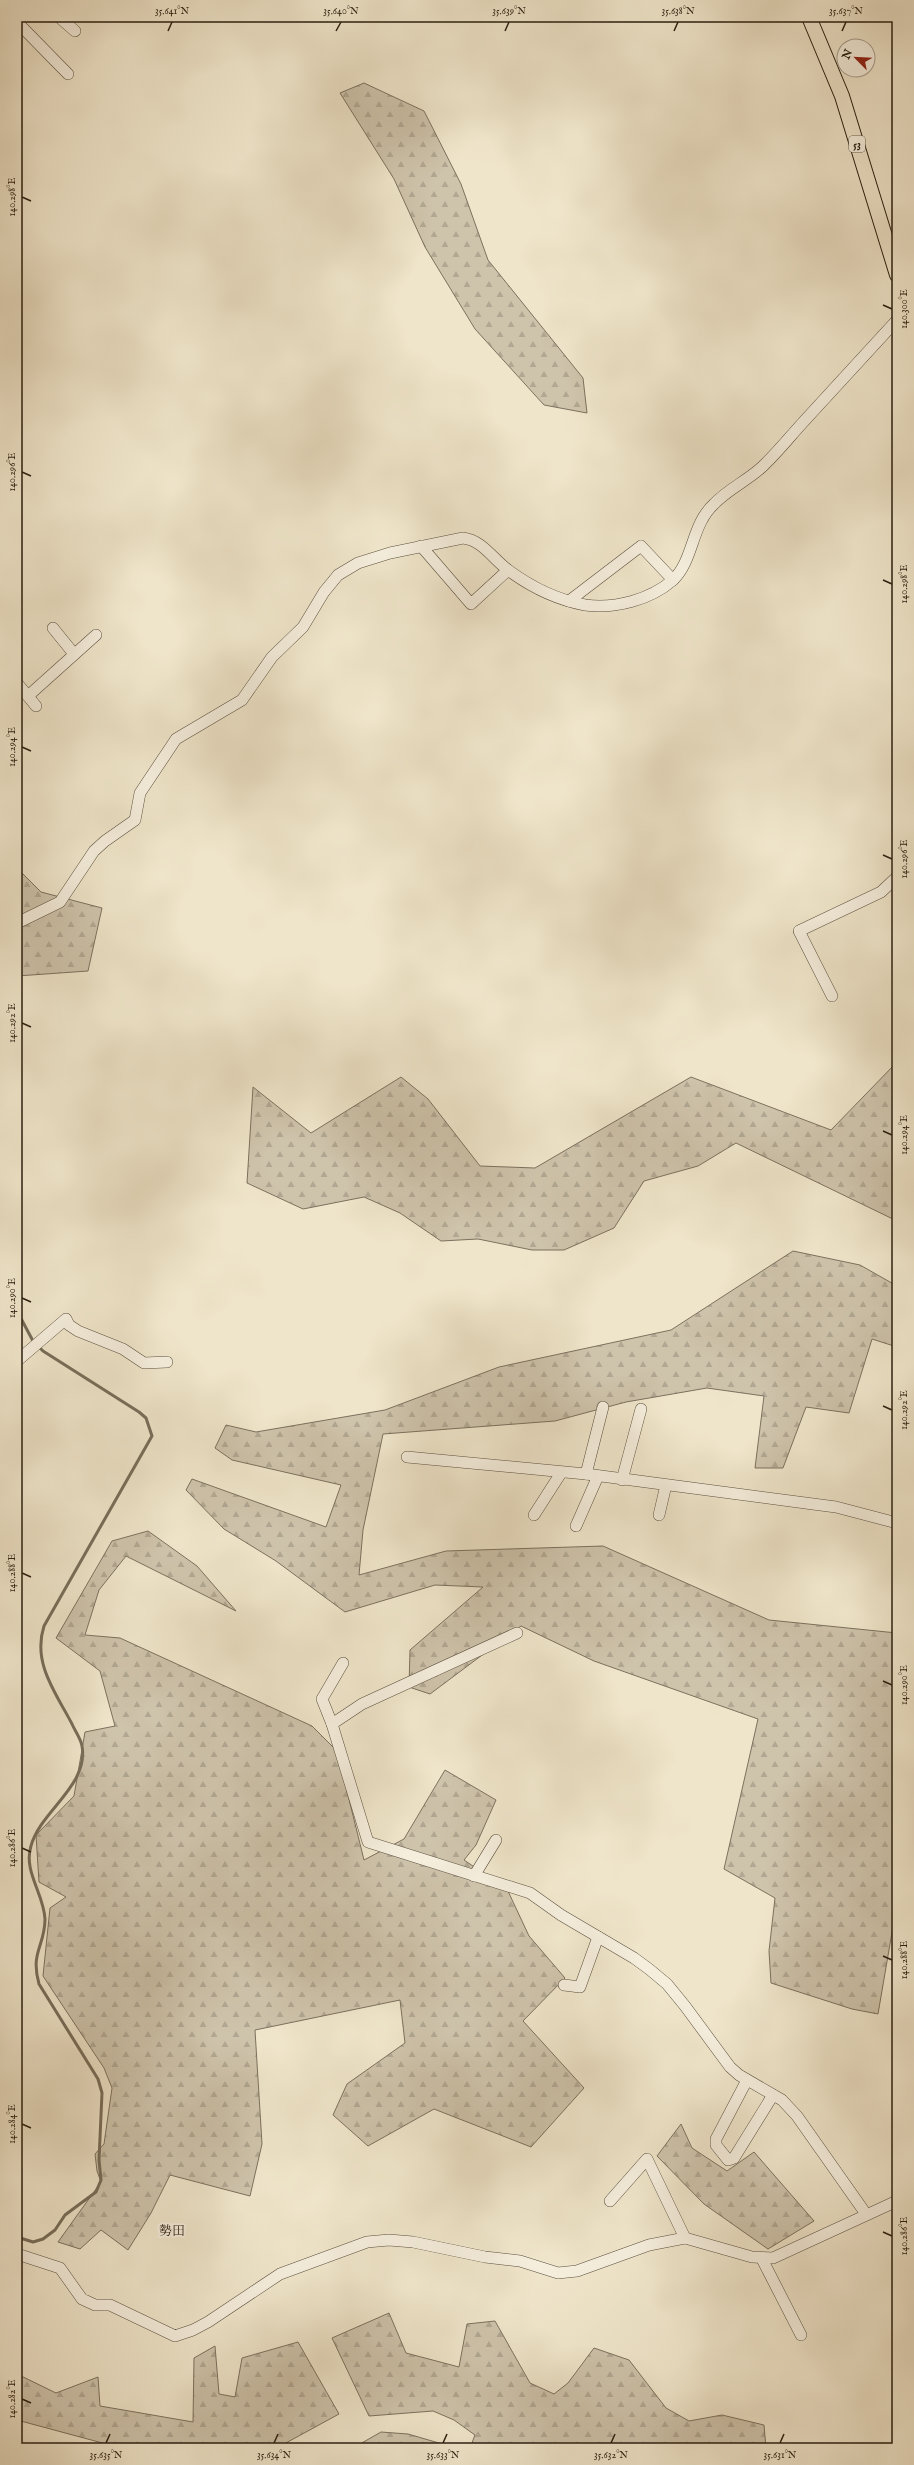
<svg xmlns="http://www.w3.org/2000/svg" width="914" height="2465" font-family="'IM FELL English','Noto Serif JP',serif">
  <style>
    .forest { fill: url(#forest-firs); stroke: #7c715e }
    .lines { fill: none; stroke-linecap: round; stroke-linejoin: round }
    .stream { stroke: #786e5a; stroke-width: 3 }
    .minor-casing { stroke: #5b503f; stroke-width: 12 }
    .major-casing { stroke: #2a1f11; stroke-width: 16 }
    .minor { stroke: #f5eedd; stroke-width: 11 }
    .major { stroke: #efe5ca; stroke-width: 14 }
    .ticks { fill: none; stroke: #2a1f11; stroke-width: 1.5 }
    .labels { text-anchor: middle; stroke-width: 4; stroke-linejoin: round; paint-order: stroke }
    .shield { fill: #f5eedd; stroke: #675d4e; stroke-width: 1 }
    .shield-label { font-size: 10px; font-weight: bold; fill: #2a1f11 }
    .quarter-label { font-size: 13px; fill: #2a1f11; stroke: #f5eedd }
    .neatline { fill: none; stroke: #2a1f11; stroke-width: 1.5 }
    .ticks-label { font-size: 10px; text-anchor: middle; fill: #2a1f11 }
  </style>
  <defs>
    <pattern id="forest-firs" width="22" height="20" patternUnits="userSpaceOnUse"><rect width="22" height="20" fill="#cec3ab"/><path d="M5 1l3.5 6h-7zM16 11l3.5 6h-7z" fill="#b1a792"/></pattern>
  </defs>
  <rect width="100%" height="100%" fill="#efe5ca"/>
  <filter id="stains"><feTurbulence type="fractalNoise" baseFrequency=".005" numOctaves="4"/><feColorMatrix values="0 0 0 0 .2 0 0 0 0 .09 0 0 0 0 .02 0 0 0 .5 -.17"/></filter>
  <radialGradient id="worn" r=".72"><stop offset=".6" stop-color="#630" stop-opacity="0"/><stop offset="1" stop-color="#630" stop-opacity=".3"/></radialGradient>
  <g class="forest">
    <path d="M364,83L424,111L461,184L488,260L583,378L587,413L544,405L475,329L425,247L394,179L340,93Z"/>
    <path d="M17,868L41,892L102,908L88,971L17,976Z"/>
    <path d="M897,1062V1221L736,1143L698,1166L644,1181L614,1228L564,1250H532L478,1239L441,1241L400,1213L364,1197L303,1209L247,1183L253,1087L311,1133L401,1077L428,1099L480,1166L535,1168L691,1077L831,1130Z"/>
    <path d="M793,1251L860,1265L897,1286V1347L872,1339L849,1413L806,1407L783,1468H755L764,1396L707,1388L626,1402L555,1421L383,1434L363,1530L359,1575L446,1551L603,1546L769,1620L897,1633V1903L878,2014L852,2009L771,1983L769,1951L775,1898L724,1869L758,1719L594,1661L521,1626L430,1694L409,1687L410,1650L483,1587L435,1585L345,1612L276,1561L224,1529L186,1490L192,1479L326,1527L341,1485L232,1460L215,1448L226,1425L256,1432L385,1410L499,1367L671,1330Z"/>
    <path d="M148,1531L197,1566L236,1611L126,1556L99,1590L85,1635L120,1638L312,1726L337,1751L364,1860L404,1839L445,1770L496,1800L476,1845L464,1860L507,1889L529,1936L565,1978L523,2021L584,2088L531,2147L434,2109L368,2146L333,2115L347,2084L405,2043L400,2000L255,2030L262,2144L250,2196L170,2175L151,2213L128,2250L101,2230L80,2249L58,2242L101,2182L97,2171L95,2154L104,2144L112,2088L104,2068L43,1976L50,1908L66,1897L39,1882L36,1835L74,1796L85,1732L115,1726L100,1671L56,1638L112,1541Z"/>
    <path d="M681,2124L692,2148L727,2171L754,2152L814,2221L768,2249L704,2204L657,2156Z"/>
    <path d="M389,2313L406,2353L459,2367L467,2324L495,2321L530,2383L554,2394L568,2383L594,2348L629,2360L666,2408L689,2421L722,2415L764,2425L766,2448H470L475,2435L454,2420L433,2411L369,2416L332,2338Z"/>
    <path d="M298,2342L339,2414L284,2444L266,2448H121L17,2420V2374L56,2393L98,2377L100,2406L193,2422L194,2358L215,2346L219,2394L235,2397L242,2358Z"/>
    <path d="M381,2432L408,2434L456,2448H340L360,2444Z"/>
  </g>
  <g class="lines">
    <path class="stream" d="M17,1311L33,1341L43,1351L139,1412L146,1418L152,1436L44,1626C32,1663 56,1693 72,1724C75,1731 81,1739 82,1746C89,1786 40,1811 31,1846C23,1871 44,1894 45,1919C45,1946 30,1952 39,1984L98,2079L102,2093L99,2160L101,2180L96,2192L65,2215L55,2230L43,2239L33,2242L17,2237"/>
    <g class="minor-casing">
      <g id="minor">
        <path d="M59,17L75,31"/>
        <path d="M17,22L68,74"/>
        <path d="M421,546L471,604L508,570"/>
        <path d="M569,601L641,546L673,580"/>
        <path d="M53,628L74,654"/>
        <path d="M17,683L36,706"/>
        <path d="M28,696L96,635"/>
        <path d="M17,923L60,902L94,851L105,841L135,820L140,793L176,739L242,700L272,657L303,627L324,592L338,575L358,563L390,553L463,538C482,540 493,559 508,570C531,587 558,600 585,605C615,609 650,600 673,580C694,560 691,525 714,504C728,489 747,481 762,467C778,452 792,434 807,418C837,385 867,353 897,320"/>
        <path d="M832,996L799,931L881,892L897,877"/>
        <path d="M17,1361L66,1319L69,1325L78,1331L123,1349L144,1363L167,1362"/>
        <path d="M407,1457L586,1474L813,1504L836,1507L897,1523"/>
        <path d="M586,1474L603,1407"/>
        <path d="M622,1480L641,1409"/>
        <path d="M534,1515L561,1473"/>
        <path d="M659,1515L666,1485"/>
        <path d="M576,1526L598,1476"/>
        <path d="M343,1663L322,1699L332,1724L362,1704L517,1633"/>
        <path d="M332,1724L368,1842L530,1893L561,1915L634,1958L649,1969L667,1984L685,2006L730,2067L739,2075L782,2100L797,2116L866,2214"/>
        <path d="M474,1876L496,1840"/>
        <path d="M564,1985L580,1987L598,1937"/>
        <path d="M747,2080L716,2139V2145L728,2160L734,2158L773,2095"/>
        <path d="M610,2201L647,2159L685,2238"/>
        <path d="M17,2254L60,2268L82,2299L95,2305H110L175,2336L193,2330L208,2322L280,2274L367,2242L389,2240L413,2242L485,2257L520,2261L558,2273L577,2271L649,2245L685,2238L752,2257L773,2258L897,2201"/>
        <path d="M762,2259L801,2335"/>
      </g>
    </g>
    <g class="major-casing">
      <path id="major" d="M809,17L842,96L897,275"/>
    </g>
    <use href="#minor" class="minor"/>
    <use href="#major" class="major"/>
  </g>
  <path class="ticks" d="M168,31L172,22M336,31L341,22M505,31L509,22M674,31L678,22M842,31L846,22M22,197L31,201M883,305L892,309M22,472L31,476M883,580L892,584M22,747L31,751M883,855L892,859M22,1023L31,1027M883,1131L892,1135M22,1298L31,1302M883,1406L892,1410M22,1573L31,1577M883,1681L892,1685M22,1848L31,1852M883,1956L892,1960M22,2124L31,2128M883,2232L892,2236M22,2399L31,2403M106,2443L110,2434M274,2443L278,2434M443,2443L447,2434M611,2443L615,2434M780,2443L784,2434"/>
  <g class="labels">
    <rect class="shield" x="849" y="136" width="16" height="16" rx="3"/>
    <g class="shield-label">
      <text x="857" y="148">53</text>
    </g>
    <g class="quarter-label">
      <text x="172" y="2235">勢田</text>
    </g>
  </g>
  <rect width="914" height="2465" fill="none" stroke="#efe5ca" stroke-width="44"/>
  <g transform="translate(856 58) rotate(294)"><circle r="19" fill="#f5eedd" stroke="#a49b8b"/>
  <path d="M0-3L7 15L0 10L-7 15Z" fill="#8f2418"/>
  <text y="-6" font-size="11" font-weight="bold" text-anchor="middle" fill="#2a1f11">N</text>
  </g>
  <rect x="22" y="22" width="870" height="2421" class="neatline"/>
  <g class="ticks-label">
    <text x="172" y="14">35.641°N</text>
    <text x="341" y="14">35.640°N</text>
    <text x="509" y="14">35.639°N</text>
    <text x="678" y="14">35.638°N</text>
    <text x="846" y="14">35.637°N</text>
    <text transform="translate(11 197) rotate(-90)" y="4">140.298°E</text>
    <text transform="translate(903 309) rotate(-90)" y="4">140.300°E</text>
    <text transform="translate(11 472) rotate(-90)" y="4">140.296°E</text>
    <text transform="translate(903 584) rotate(-90)" y="4">140.298°E</text>
    <text transform="translate(11 747) rotate(-90)" y="4">140.294°E</text>
    <text transform="translate(903 859) rotate(-90)" y="4">140.296°E</text>
    <text transform="translate(11 1023) rotate(-90)" y="4">140.292°E</text>
    <text transform="translate(903 1135) rotate(-90)" y="4">140.294°E</text>
    <text transform="translate(11 1298) rotate(-90)" y="4">140.290°E</text>
    <text transform="translate(903 1410) rotate(-90)" y="4">140.292°E</text>
    <text transform="translate(11 1573) rotate(-90)" y="4">140.288°E</text>
    <text transform="translate(903 1685) rotate(-90)" y="4">140.290°E</text>
    <text transform="translate(11 1848) rotate(-90)" y="4">140.286°E</text>
    <text transform="translate(903 1960) rotate(-90)" y="4">140.288°E</text>
    <text transform="translate(11 2124) rotate(-90)" y="4">140.284°E</text>
    <text transform="translate(903 2236) rotate(-90)" y="4">140.286°E</text>
    <text transform="translate(11 2399) rotate(-90)" y="4">140.282°E</text>
    <text x="106" y="2458">35.635°N</text>
    <text x="274" y="2458">35.634°N</text>
    <text x="443" y="2458">35.633°N</text>
    <text x="611" y="2458">35.632°N</text>
    <text x="780" y="2458">35.631°N</text>
  </g>
  <rect width="100%" height="100%" filter="url(#stains)"/>
  <rect width="100%" height="100%" fill="url(#worn)"/>
</svg>
